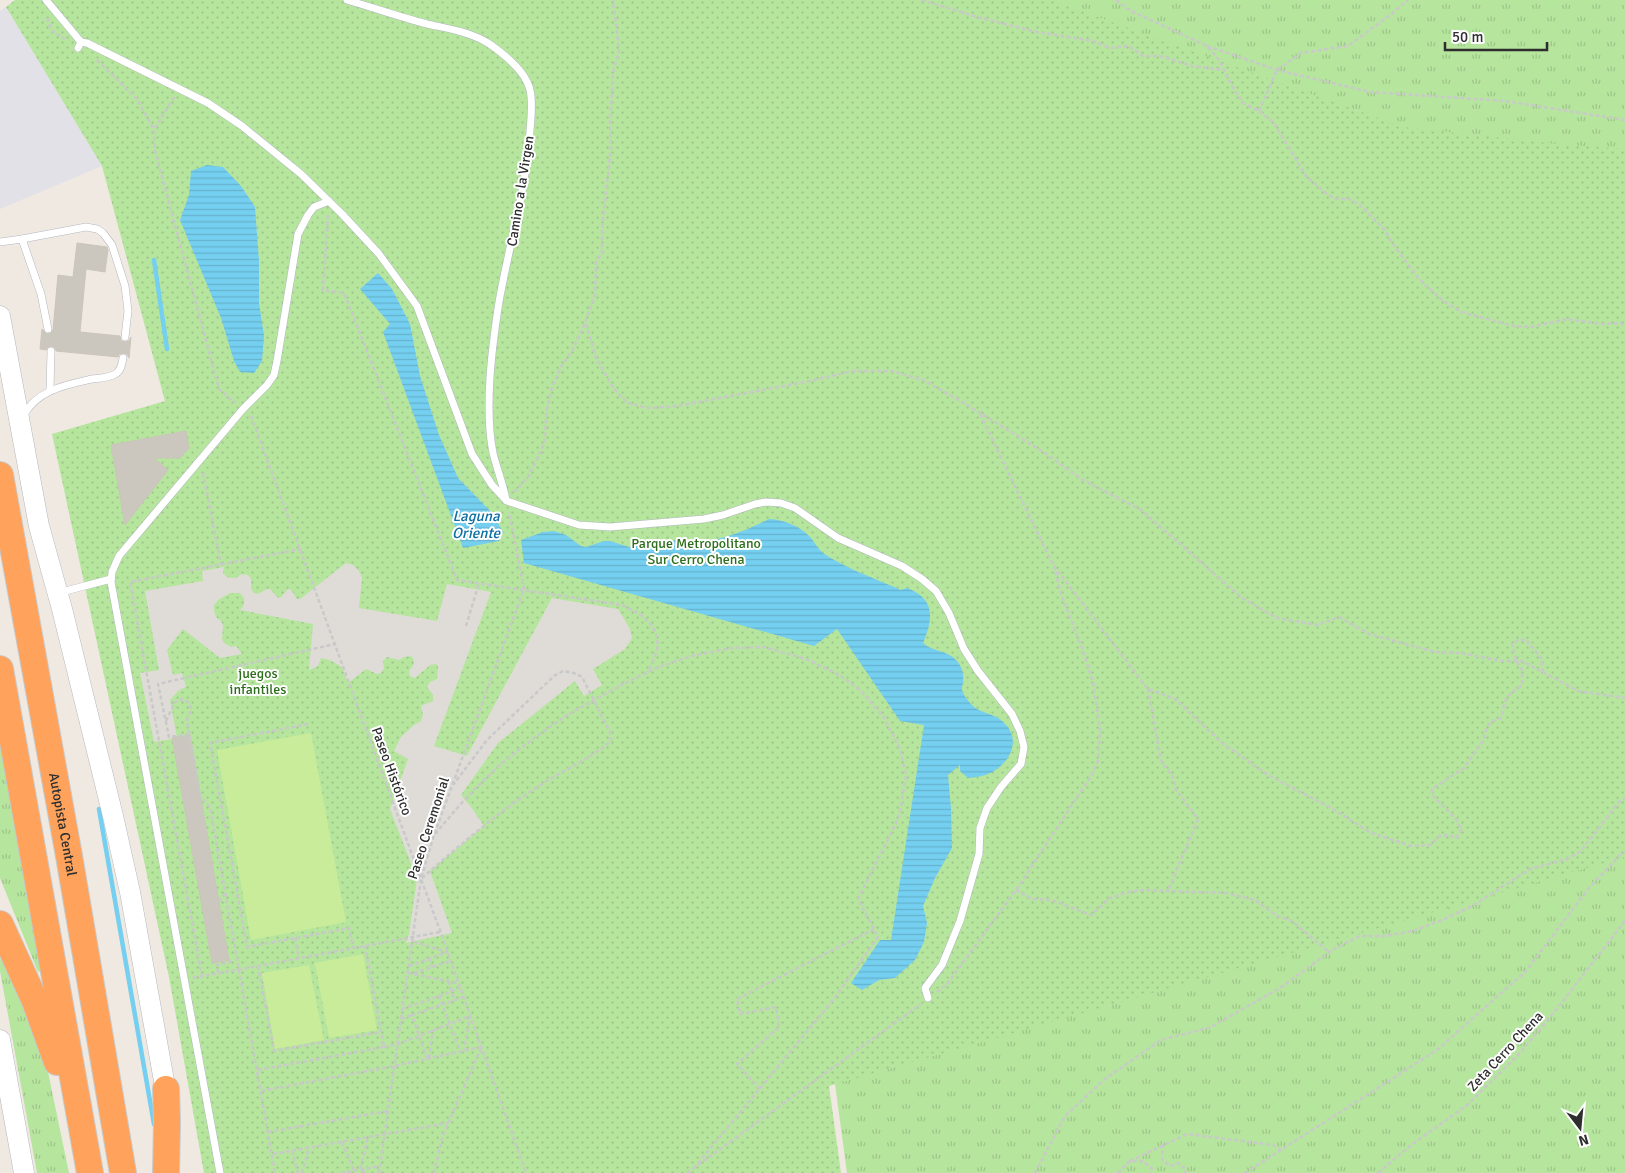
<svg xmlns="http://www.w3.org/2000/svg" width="1625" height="1173" font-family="Signika,sans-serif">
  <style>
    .industrial { fill: #e3e1e8 }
    .grass { fill: url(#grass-tufts) }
    .park { fill: url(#park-dots) }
    .pitch { fill: #c9ec9a }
    .plaza { fill: #dfdcd8 }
    .water { fill: url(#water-rules) }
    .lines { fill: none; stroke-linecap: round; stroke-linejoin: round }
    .stream { stroke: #75cff0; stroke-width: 4.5 }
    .building { fill: #cbc7bf; stroke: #cbc5ba }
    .service-casing { stroke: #b4b7c1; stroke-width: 8 }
    .secondary-casing { stroke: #b4b7c1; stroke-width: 21 }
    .motorway-casing { stroke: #c9c9c9; stroke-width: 28 }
    .path { stroke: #c9c9c9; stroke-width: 2.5; stroke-dasharray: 4 2.5; stroke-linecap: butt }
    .service { stroke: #fff; stroke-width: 7 }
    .secondary { stroke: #fff; stroke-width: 20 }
    .motorway { stroke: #ffa35c; stroke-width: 26 }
    .path-bridge { stroke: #c9c9c9; stroke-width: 2.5; stroke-dasharray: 4 2.5; stroke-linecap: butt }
    .labels { text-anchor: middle; stroke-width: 4; stroke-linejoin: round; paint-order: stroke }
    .street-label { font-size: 14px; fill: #2e2e2e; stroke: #fff }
    .park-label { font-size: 14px; fill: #2c6e1b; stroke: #fff }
    .water-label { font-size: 15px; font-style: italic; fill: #0d6fa3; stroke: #fff }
  </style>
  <defs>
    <pattern id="grass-tufts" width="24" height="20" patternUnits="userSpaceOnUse" patternTransform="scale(1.25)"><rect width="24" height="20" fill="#b6e59e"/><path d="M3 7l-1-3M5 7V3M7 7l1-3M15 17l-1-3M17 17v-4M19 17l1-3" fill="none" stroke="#9dc588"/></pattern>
    <pattern id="park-dots" width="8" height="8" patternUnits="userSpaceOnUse" patternTransform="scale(1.25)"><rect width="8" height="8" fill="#b6e59e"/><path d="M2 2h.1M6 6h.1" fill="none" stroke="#9dc588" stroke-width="1.8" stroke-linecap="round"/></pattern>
    <pattern id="water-rules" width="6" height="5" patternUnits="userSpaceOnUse" patternTransform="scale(1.25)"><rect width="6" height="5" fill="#75cff0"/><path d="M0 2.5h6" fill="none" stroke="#66b2ce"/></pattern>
  </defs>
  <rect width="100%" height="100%" fill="#efe9e1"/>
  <path class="industrial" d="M6,7L102,166L0,209V11Z"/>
  <g class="grass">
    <path d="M80,0H1625V1173H847L835,1084L954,986Z"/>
    <path d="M0,744L41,970L38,972L0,878Z"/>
    <path d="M0,959L9,960L42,1043L69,1173H37L0,971Z"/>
  </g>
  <path class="park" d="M15,0H1051L1403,127L1558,144L1625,149V857L829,1086L841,1173H204L169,977L52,434L165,401L102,166L6,7Z"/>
  <g class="pitch">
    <path d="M311,733L346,922L251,940L217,750Z"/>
    <path d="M363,954L377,1030L329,1038L315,963Z"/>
    <path d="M309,965L324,1040L275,1049L262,973Z"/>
  </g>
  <path class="plaza" d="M346,563L353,565L359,571L362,578L359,608L437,621L447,584L491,592L434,746L467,756L552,598L618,609L630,629L632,638L625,649L593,669L602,685L584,696L575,681L498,743L461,795L471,807L484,826L430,871L452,933L406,943L409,934L417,879L390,809L408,759L394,751L401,737L414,725L421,721L423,715L421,706L433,701V695L427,687L430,682L437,679L438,666L436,664L430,665L415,678L410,676L409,671L414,664L413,658L410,656L404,657L399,660L387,657L383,661L384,668L381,673L377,674L366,669L348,683L342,667L330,660L321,658L318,666L309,670L313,624L240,610L244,605V598L240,593H230L218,600L214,605V611L216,617L221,621L223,625L222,639L224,643L231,647L236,646L242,654L220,658L183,629L167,650L173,675L182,673L186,687L179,690L170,700L177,738L154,742L140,673L159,670L145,591L203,581L202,571L224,567L223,573L227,577L231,578H236L242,574L248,575L251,579V589L254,593L258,594L267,589H270L278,598L281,597L288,589L291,590L297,599H300Z"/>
  <g class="water">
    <path d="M207,165L223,167L241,186L255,207L259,261V303L264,336L262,361L254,373L240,372L234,361L221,318L180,220L189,195L191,171Z"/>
    <path d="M378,273L392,289L410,324L420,376L439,435L458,478L493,514L503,532L499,541L463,548L383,332L390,324L360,289Z"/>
    <path d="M769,519C785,520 800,526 811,538C815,543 818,549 823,553C843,567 878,580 901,590L907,588C936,599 933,619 923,643C933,652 947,650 956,660C962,666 964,674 963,681C963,684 962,686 962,689C962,694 969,702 972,705C979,713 993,713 1002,721C1021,737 1013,759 994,771C986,776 977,777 968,778L960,771V765L948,775L951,808L952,848L935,878L923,906L927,923L924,942L915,960L895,978L879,980L862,990L851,983L880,940H891L924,725L900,721L837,629L814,646L524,563L521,540L543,532L554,531L566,535L581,546L586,547L604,541H610L629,547L660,540C669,542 678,539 687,540C695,541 687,542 694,542C716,543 750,529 769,519Z"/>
  </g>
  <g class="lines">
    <g class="stream">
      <path d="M154,260L167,349"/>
      <path d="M99,809L154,1124"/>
    </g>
  </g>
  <g class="building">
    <path d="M77,243L107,247L108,250L105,272L86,269L80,332L120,336L121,341L125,342L129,341L131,337L129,358L127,354L123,353L119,354L118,357L56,351L55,348L52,346L48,347L46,350L40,349L42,329L47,334L51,333L53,330L58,275L73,277Z"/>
    <path d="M186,431L189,448L180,458H154L168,470L125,525L111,445Z"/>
    <path d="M190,735L229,960L212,963L172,738Z"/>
  </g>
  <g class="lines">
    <g class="service-casing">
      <g id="service">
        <path d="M46,0L81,42"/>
        <path d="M347,0C374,8 400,17 427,24C449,29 472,32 491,45C505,55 526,72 530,90C533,103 531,118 530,131C526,190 509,245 499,302C492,347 484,408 493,453C497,469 503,484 506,500"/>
        <path d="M78,48L81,42L87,43L208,103L242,126L301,174L342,214L379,254L417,306L472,454L492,485L507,501L579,525L610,527L704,519L723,515L755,504L766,502L781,503L795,508L838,538L902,566L922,579L936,591L949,613L964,649L978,671L1012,714L1020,731L1024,747L1021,764L1001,787L987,808L980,828L979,854L960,921L942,965L925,988L928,998"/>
        <path d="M22,239L41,294L48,329"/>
        <path d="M0,242L22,239L86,227L97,229L103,233L112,245L125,286L128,311L125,337"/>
        <path d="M50,390L51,351"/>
        <path d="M23,416C37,390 65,385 92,379C99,378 109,378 115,374C121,371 122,364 123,358"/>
        <path d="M58,593L111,579"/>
        <path d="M220,1173L111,582L112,572L119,556L243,409L267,385L274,375L277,361L298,234L308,215L314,207L329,201"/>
      </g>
    </g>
    <g class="secondary-casing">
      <g id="secondary">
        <path d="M0,316L39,526L62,609L113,816L130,892L168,1103"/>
        <path d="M0,1040L24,1173"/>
      </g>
    </g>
    <g class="motorway-casing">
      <g id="motorway">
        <path id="s1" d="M0,475L69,856L123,1173"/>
        <path d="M0,669L90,1173"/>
        <path d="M0,924L35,1001L57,1062"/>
        <path d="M166,1089L167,1122L166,1173"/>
      </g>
    </g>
    <g class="path">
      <path d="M922,0L977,17L1037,32L1093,41L1110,48L1128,46L1143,56H1160L1192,66L1224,70"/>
      <path d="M1116,0L1131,11L1207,46L1219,60L1232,86L1243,103L1259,111L1274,123L1306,176L1327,194L1336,199H1349L1361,206L1384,229L1395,247L1419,279L1442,300L1461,312L1514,326L1531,327L1567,319L1602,324L1620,323L1625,325"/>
      <path d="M47,18L52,31L65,39"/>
      <path d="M1207,46L1277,70L1370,92L1505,101L1625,120"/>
      <path d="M97,60L137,99L154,130"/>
      <path d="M174,97L154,130L155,151L219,389L235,403"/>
      <path d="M1259,111L1277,70L1301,53L1348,46L1390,15L1408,0"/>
      <path d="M328,215L323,290L344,293L457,580L622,605C641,613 661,626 657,650C655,657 651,665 648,672"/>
      <path d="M586,324L596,358L614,389L627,403L648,408L677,406L805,382L853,371H892L923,380L964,403L1045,453L1081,479L1141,510L1242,598L1277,618L1317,625L1339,617L1369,634L1435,652L1460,653L1502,661H1522L1578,691L1625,698"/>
      <path d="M980,414L1053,565L1148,689L1175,699L1222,743L1268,775L1331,808L1371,833L1411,846L1430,845L1440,836L1448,835L1456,838L1462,829L1454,817L1432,795V789L1464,768L1483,741L1487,726L1493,721L1501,718C1506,699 1503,697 1522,686V670L1516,660L1512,644L1518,640H1526L1541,658L1543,672"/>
      <path d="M251,416L442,936L526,1173"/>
      <path d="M203,473L221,565"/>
      <path d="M514,492L528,477L544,444L547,409L552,387L561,367L572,351L585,323L595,294L596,262L602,252V228L611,148L610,124L613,73L619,50L613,0"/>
      <path d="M466,626L479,583"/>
      <path d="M625,683L659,667L691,656L731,648L764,647L806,659L841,676L861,691L883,716L900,749L906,776L899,817L858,899L878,937L833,1000L694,1168"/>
      <path d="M1148,689L1161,761L1173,777L1176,790L1198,819L1168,891"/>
      <path d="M166,721L175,702L183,699L190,704L191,709L187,720L200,796L210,807L275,1173"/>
      <path d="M308,724L210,743L247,947L349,928L353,948"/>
      <path d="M189,734L169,737L158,684L335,644"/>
      <path d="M435,834C448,819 460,804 473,791C502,761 535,736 569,714"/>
      <path d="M422,878C460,845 499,811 542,784C565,769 590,759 611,741V734L582,677L574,673L563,671L554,676L487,740L453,785"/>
      <path d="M1016,890L1032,899L1052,900L1091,915L1110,898L1129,892L1143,890L1226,893L1255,900L1277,916L1292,921L1329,952"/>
      <path d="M219,902L226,892"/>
      <path d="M295,938L299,958"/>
      <path d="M429,958L432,967"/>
      <path d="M258,966L274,1051L381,1032"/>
      <path d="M409,966L447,952L412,941"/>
      <path d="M218,973L217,965L230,962L229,960"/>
      <path d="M408,973L458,983"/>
      <path d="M414,973L451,961"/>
      <path d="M202,977L130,582L301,549"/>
      <path d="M193,978L440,932"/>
      <path d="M448,981L455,1000L463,997"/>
      <path d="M937,992L948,983L1016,890L1091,776L1098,761L1100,730L1093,682L1083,651L1061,594L1054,566"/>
      <path d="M439,996L460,988"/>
      <path d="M402,1009L439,996L460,1051"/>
      <path d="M401,1019L412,1015"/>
      <path d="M384,1047L398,1044L470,1016L464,1050"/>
      <path d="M429,1058L433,1030"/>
      <path d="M427,1059L412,1015L455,1000"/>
      <path d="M258,1070L384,1047L365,946"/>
      <path d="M760,1089L737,1064L779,1027L776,1007L740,1014L737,999L874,929"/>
      <path d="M261,1091L394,1066L481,1047"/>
      <path d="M268,1132L388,1111"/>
      <path d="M342,1142L354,1170"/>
      <path d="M1163,1144L1162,1159L1170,1166L1178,1163L1186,1170L1185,1173"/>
      <path d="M292,1151L298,1173"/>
      <path d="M273,1154L448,1123"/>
      <path d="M1130,1161L1187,1134L1273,1145L1281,1150"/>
      <path d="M698,1165L921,1004"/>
      <path d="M302,1173L309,1148"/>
      <path d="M341,1173L380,1166"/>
      <path d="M365,1173L361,1169V1165L368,1137"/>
      <path d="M379,1173L421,879L434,835L524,589L509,512"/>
      <path d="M434,1173L443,1135L481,1048"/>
      <path d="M687,1173L694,1168"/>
      <path d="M1035,1173L1065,1116L1105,1079L1161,1040L1211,1027L1280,988L1332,950L1360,936H1385L1413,931L1442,920L1474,905L1530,869L1567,859L1581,851L1619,802L1625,798"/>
      <path d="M1118,1173L1130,1161H1143L1152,1169L1150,1173"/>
      <path d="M1245,1173L1437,1050L1525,972L1588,889L1620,855L1625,852"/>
      <path d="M1378,1173L1411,1145L1466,1106L1518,1055L1556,1010L1625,921"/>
    </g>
    <use href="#service" class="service"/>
    <use href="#secondary" class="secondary"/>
    <use href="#motorway" class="motorway"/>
    <path class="path-bridge" d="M569,714L625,683"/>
  </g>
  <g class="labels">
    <g class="street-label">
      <text transform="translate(520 191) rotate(-81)" y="5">Camino a la Virgen</text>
      <text transform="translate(392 771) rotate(70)" y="5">Paseo Histórico</text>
      <text dy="5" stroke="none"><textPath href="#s1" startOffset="355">Autopista Central</textPath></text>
      <text transform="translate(428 828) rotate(-72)" y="5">Paseo Ceremonial</text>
      <text transform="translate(1505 1051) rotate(-47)" y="5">Zeta Cerro Chena</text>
    </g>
    <g class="park-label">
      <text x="696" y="548">Parque Metropolitano<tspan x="696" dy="16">Sur Cerro Chena</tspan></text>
      <text x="258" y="678">juegos<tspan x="258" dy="16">infantiles</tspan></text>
    </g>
    <g class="water-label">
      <text x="476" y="521">Laguna<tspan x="476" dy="17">Oriente</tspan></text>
    </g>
  </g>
  <g transform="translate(1580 1128) rotate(164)" stroke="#ffffff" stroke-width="4" paint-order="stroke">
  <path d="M0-4L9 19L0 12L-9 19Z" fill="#2e2e2e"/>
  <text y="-8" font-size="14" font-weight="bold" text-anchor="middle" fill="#2e2e2e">N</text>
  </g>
  <path d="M1445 42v8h102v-8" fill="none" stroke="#2e2e2e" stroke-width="2.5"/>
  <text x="1452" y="42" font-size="15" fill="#2e2e2e" stroke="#ffffff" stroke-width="4" paint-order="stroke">50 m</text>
</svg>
